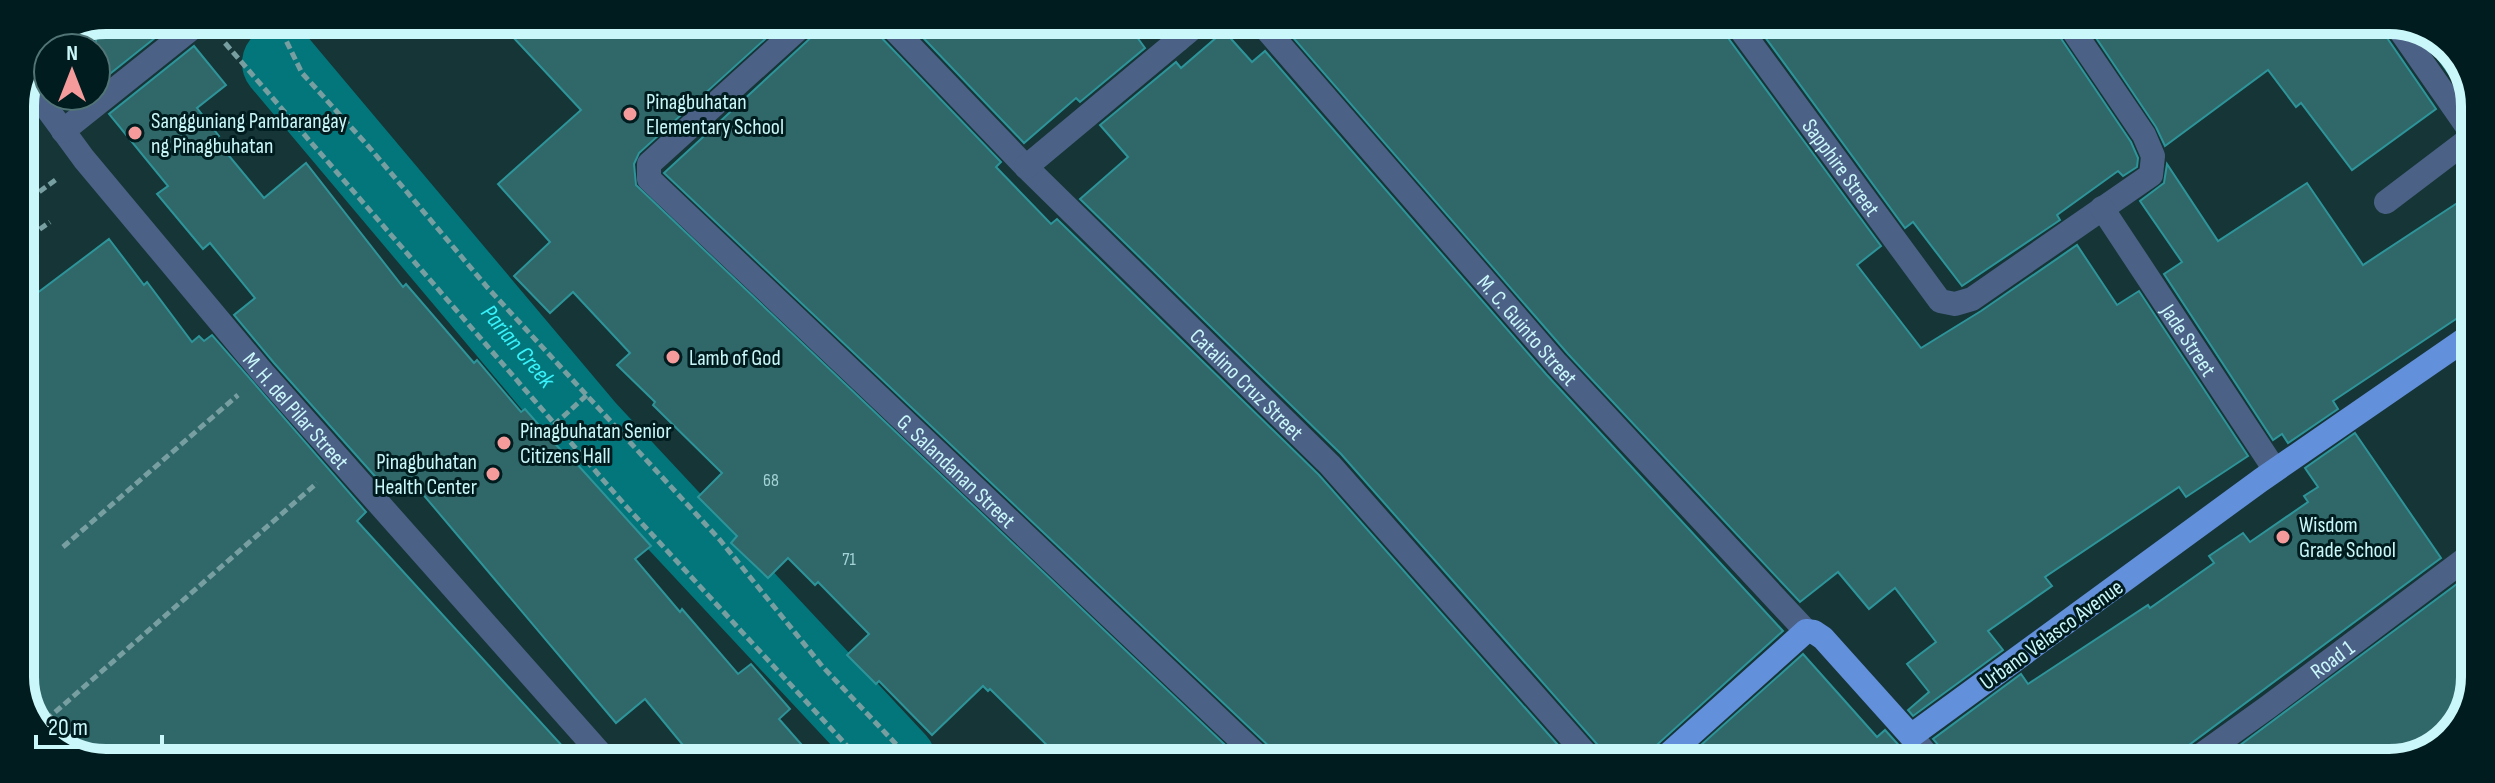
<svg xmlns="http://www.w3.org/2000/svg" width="2495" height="783" font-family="'Sofia Sans Condensed',sans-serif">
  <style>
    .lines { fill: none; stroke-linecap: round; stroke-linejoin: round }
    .river { stroke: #03767b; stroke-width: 76 }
    .building { fill: #306769; stroke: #2d959a; stroke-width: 2 }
    .path { stroke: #779ea0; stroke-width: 5; stroke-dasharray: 8 4; stroke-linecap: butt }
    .minor { stroke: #4b6186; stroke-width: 24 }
    .major { stroke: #6390db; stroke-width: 24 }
    .poi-dot { fill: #f59b9b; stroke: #001c1e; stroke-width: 3 }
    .labels { text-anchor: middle; stroke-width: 6; stroke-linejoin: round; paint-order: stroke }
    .number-label { font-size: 18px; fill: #a4d3d5 }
    .poi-label { font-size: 22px; fill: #caf7f9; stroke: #001c1e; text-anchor: start }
    .street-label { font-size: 22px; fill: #caf7f9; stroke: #001c1e }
    .water-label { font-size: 24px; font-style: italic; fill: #38f2fb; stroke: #001c1e }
    .rim { fill: none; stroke: #caf7f9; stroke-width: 10 }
  </style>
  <rect width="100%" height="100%" fill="#163537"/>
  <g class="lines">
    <path class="river" id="s1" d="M280,63L588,429L898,761"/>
  </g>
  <g class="building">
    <path d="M106,20H173L175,22L96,85V24Z"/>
    <path d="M498,21H785L639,153L634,164L636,185L1242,761H1063L990,689L988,691L983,686L932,735L879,681L876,684L847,655L869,634L818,582L815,585L788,558L768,578L731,543L737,536L698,497L722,473L653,405L655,402L617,365L630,353L573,292L550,313L514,276L550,242L498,184L581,110Z"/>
    <path d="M822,21H871L875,31L1001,162L996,167L1051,224L1057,219L1319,475L1573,762H1363L1348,747L1333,762H1279L1274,751L664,173L817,32Z"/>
    <path d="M907,21H1125L1145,48L1080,102L1076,98L1024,143Z"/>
    <path d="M1303,22H1720L1723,31L1881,246L1857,265L1921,348L1981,311L2077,245L2117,305L2139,291L2248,456L2186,497L2179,487L2045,577L2052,586L1988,631L2003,650L1913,716L1908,710L1929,692L1907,664L1936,642L1895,588L1869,609L1838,572L1800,602L1568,354L1289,33Z"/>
    <path d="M1754,22L2053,23L2056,31L2131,142L2138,158L2137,167L2123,176L2118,171L2057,215L2060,220L1962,286L1913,222L1905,228Z"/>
    <path d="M2086,23H2380L2383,32L2436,109L2352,170L2301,103L2296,107L2268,70L2165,146L2156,127Z"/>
    <path d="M2414,24L2454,49L2469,85L2461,91Z"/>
    <path d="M1224,31L1252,62L1265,51L1546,374L1783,631L1650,751L1645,762H1608L1604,752L1341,454L1080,199L1128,157L1100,125L1176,62L1181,68Z"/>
    <path d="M50,43L54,48H48V85L35,70L45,45Z"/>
    <path d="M194,46L226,85L197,108L219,136L215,139L264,198L306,163L403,287L406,284L474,363L477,360L521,412L525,409L565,455L567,453L651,546L635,559L680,612L682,609L738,674L751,664L790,709L779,719L816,761H696L645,699L616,723L416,486L413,488L404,478L389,492L274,363L234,315L255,298L210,243L203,249L157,194L168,186L109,114Z"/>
    <path d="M22,100L36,119L20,129V105Z"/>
    <path d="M2167,164L2218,241L2307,183L2363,265L2474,192V307L2333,401L2338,409L2288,443L2282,434L2273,440L2164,274L2182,262L2140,201L2164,183Z"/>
    <path d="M109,239L144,285L147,282L192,342L199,336L204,341L212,335L366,512L357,521L576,761L83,760L38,730L20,684V306Z"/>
    <path d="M2355,433L2441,558L2181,751L2175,763L1948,762L1945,753L1933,739L2021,674L2028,684L2148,605L2150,608L2214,563L2209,556L2243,533L2250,542L2308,502L2304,496L2318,487L2305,468Z"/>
    <path d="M2473,572L2472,700L2441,746L2390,763H2216Z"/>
    <path d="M1803,654L1877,737L1885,730L1914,762H1682Z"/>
  </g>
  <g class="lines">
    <g class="path">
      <path d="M276,20L302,73L369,147L487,287L720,540L822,666L912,761"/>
      <path d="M225,43L624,504L861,761"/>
      <path d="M20,206L58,178"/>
      <path d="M20,243L50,222"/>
      <path d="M554,425L588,394"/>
      <path d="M63,547L238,395"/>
      <path d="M37,728L317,483"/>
    </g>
    <g class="minor">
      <path id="s2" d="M807,21L649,164V179L1264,762"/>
      <path id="s3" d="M886,21L1026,167L1330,465L1593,762"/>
      <path d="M1162,21L1178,40"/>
      <path id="s4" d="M1260,22L1557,364L1806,631"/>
      <path id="s5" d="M1735,22L1940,301L1955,304L1972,299L2151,175L2153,156L2144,135L2068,23"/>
      <path d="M2395,23L2475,138"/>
      <path id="s6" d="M29,84L84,159L263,373L607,761"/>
      <path d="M63,131L202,20"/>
      <path d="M1026,167L1201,21"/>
      <path d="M2386,202L2473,136"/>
      <path id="s7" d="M2102,208L2275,470"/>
      <path d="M1911,736L1933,762"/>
      <path id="s8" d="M2190,763L2268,707L2473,553"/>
    </g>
    <path class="major" d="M1660,762L1806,631L1814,632L1823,638L1911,736L2261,480L2474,333"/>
  </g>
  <g class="poi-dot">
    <circle cx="630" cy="114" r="8"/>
    <circle cx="135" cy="133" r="8"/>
    <circle cx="673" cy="357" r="8"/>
    <circle cx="504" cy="443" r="8"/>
    <circle cx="493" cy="474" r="8"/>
    <circle cx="2283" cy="537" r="8"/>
  </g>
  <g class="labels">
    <g class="number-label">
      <text x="771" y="486">68</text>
      <text x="849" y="565">71</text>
    </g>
    <g class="poi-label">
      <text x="646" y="109">Pinagbuhatan<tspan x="646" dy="25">Elementary School</tspan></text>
      <text x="151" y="128">Sangguniang Pambarangay<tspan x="151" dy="25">ng Pinagbuhatan</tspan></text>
      <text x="689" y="365">Lamb of God</text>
      <text x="520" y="438">Pinagbuhatan Senior<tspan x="520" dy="25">Citizens Hall</tspan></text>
      <text x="477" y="469" text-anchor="end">Pinagbuhatan<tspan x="477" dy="25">Health Center</tspan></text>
      <text x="2299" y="532">Wisdom<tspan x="2299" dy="25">Grade School</tspan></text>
    </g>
    <g class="street-label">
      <text dy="8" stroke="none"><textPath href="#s5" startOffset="180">Sapphire Street</textPath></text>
      <text dy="8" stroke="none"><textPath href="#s4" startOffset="408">M. C. Guinto Street</textPath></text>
      <text dy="8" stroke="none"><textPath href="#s7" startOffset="158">Jade Street</textPath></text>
      <text dy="8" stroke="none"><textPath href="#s3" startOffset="512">Catalino Cruz Street</textPath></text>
      <text dy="8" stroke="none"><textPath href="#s6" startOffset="422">M. H. del Pilar Street</textPath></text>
      <text dy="8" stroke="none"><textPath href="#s2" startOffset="652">G. Salandanan Street</textPath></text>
      <text transform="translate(2051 634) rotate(-36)" y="8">Urbano Velasco Avenue</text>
      <text dy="8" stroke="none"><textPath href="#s8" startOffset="176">Road 1</textPath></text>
    </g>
    <g class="water-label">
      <text dy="8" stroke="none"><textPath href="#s1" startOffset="370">Parian Creek</textPath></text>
    </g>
  </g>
  <path d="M0 0H2495V783H0ZM106 34H2389A72 72 0 0 1 2461 106V677A72 72 0 0 1 2389 749H106A72 72 0 0 1 34 677V106A72 72 0 0 1 106 34Z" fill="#001c1e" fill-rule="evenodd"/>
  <path class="rim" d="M106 34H2389A72 72 0 0 1 2461 106V677A72 72 0 0 1 2389 749H106A72 72 0 0 1 34 677V106A72 72 0 0 1 106 34Z"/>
  <g transform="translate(72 72)"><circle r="38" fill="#001c1e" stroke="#517476" stroke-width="2"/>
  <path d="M0-6L14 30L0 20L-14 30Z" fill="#f59b9b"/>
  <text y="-12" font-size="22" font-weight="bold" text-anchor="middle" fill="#caf7f9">N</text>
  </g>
  <path d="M36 735v12h126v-12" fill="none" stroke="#caf7f9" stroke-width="4"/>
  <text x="48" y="735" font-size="24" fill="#caf7f9" stroke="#001c1e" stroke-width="6" paint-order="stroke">20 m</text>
</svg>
